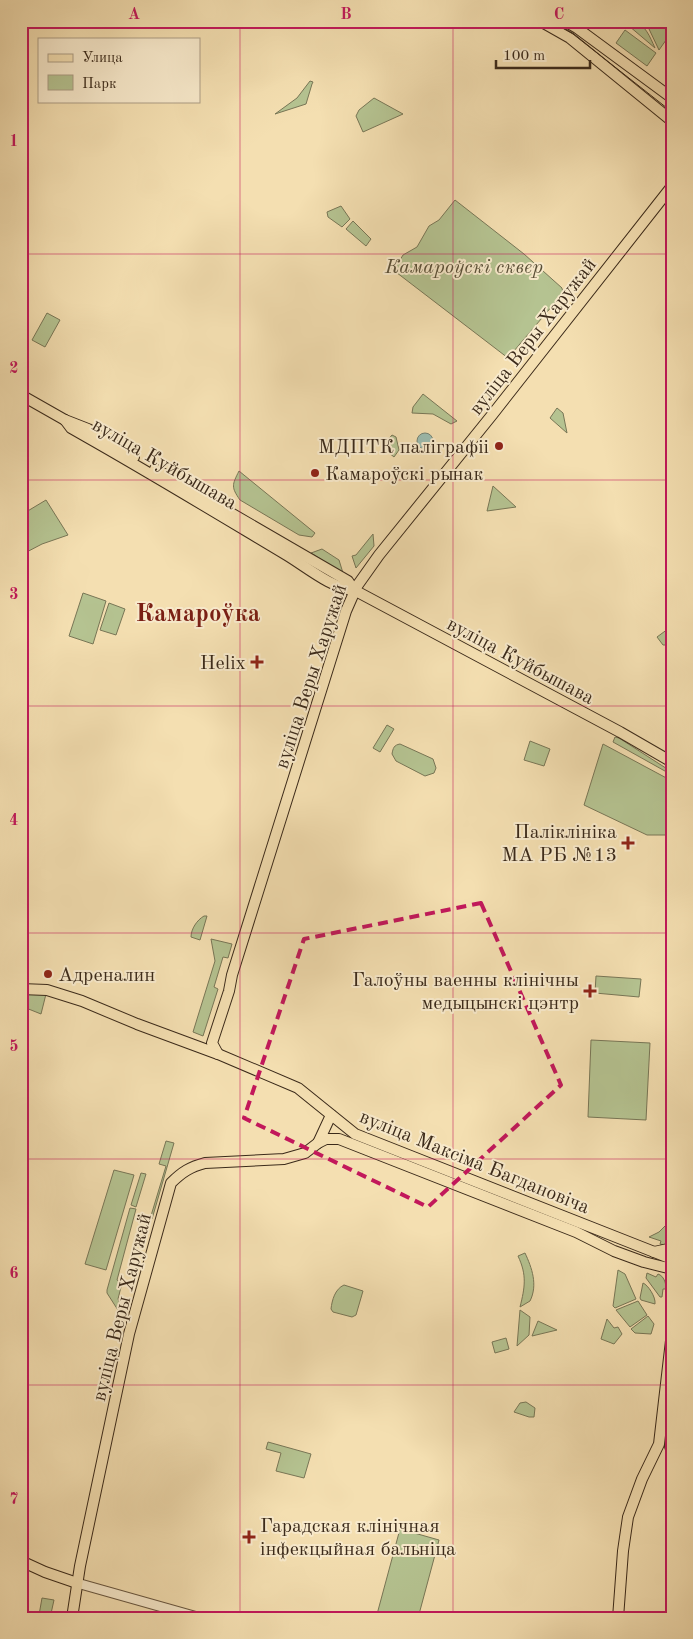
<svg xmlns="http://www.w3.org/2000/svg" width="693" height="1639" font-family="'Old Standard TT',serif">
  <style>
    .green { fill: #b5c391; stroke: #787656 }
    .water { fill: #9cbcb0; stroke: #758274 }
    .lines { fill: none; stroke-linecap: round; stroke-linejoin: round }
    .minor-casing { stroke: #695740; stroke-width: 11 }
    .major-casing { stroke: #3b2a1a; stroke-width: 12 }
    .minor { stroke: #f8eacc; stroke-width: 9 }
    .major { stroke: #f4dfb1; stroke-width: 10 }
    .tram { stroke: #3b2a1a; stroke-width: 1 }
    .marked { fill: none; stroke: #c2185b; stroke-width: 4; stroke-dasharray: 10 6; stroke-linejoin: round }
    .grid { fill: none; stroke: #c2185b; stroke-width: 1; stroke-opacity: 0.55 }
    .poi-dot { fill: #8f2418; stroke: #f8eacc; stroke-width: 2 }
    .labels { text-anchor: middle; stroke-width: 4; stroke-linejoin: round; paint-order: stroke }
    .park-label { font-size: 20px; font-style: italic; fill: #5a5038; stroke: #f8eacc }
    .street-label { font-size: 20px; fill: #3b2a1a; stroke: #f8eacc }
    .poi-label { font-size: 20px; fill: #3b2a1a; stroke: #f8eacc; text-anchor: end }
    .district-label { font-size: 25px; font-weight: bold; fill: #7a1f14; stroke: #f8eacc }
    .neatline { fill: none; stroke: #c2185b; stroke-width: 2 }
    .grid-label { font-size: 16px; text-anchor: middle; font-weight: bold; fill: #c2185b }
  </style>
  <rect width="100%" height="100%" fill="#f4dfb1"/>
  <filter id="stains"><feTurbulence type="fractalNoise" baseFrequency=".004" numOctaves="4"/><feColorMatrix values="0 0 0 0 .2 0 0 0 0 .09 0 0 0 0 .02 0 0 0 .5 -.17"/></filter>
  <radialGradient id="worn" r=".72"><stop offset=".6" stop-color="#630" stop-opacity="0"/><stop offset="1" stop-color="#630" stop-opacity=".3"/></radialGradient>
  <g class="green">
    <path d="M632,21C645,23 650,37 655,48L629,26Z"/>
    <path d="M659,24L671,33L659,50L649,29Z"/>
    <path d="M625,30L656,53L647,66L616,43Z"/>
    <path d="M310,81L313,82L312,84L306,104L275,114L297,98Z"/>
    <path d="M374,98L403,114L363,132L356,116L359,110Z"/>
    <path d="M455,200L524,254L562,288V289L564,292L508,358L388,266L400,260L403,255L417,247L429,226L439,220Z"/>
    <path d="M341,206L350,219L342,227L328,217L327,212Z"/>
    <path d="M353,221L371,239L366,246L346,229Z"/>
    <path d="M47,313L60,320L45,347L32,340Z"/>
    <path d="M423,394L457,421L451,424L433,414L412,413L413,407Z"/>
    <path d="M557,408L563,413L567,433L550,418Z"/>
    <path d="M392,435L396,437L399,450L394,457L382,447Z"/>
    <path d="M239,471L315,533L312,537L299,535L240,500C231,487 232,485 239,471Z"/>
    <path d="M493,486L516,507L487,511Z"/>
    <path d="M46,500L68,535L42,544L21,555V515Z"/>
    <path d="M373,534L374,546L356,568L352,556L356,555Z"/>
    <path d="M322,549L339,560L343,573L311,553Z"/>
    <path d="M83,593L106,601L93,644L69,636Z"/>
    <path d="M109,603L125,609L116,635L100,630Z"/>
    <path d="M672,626V645H663L657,637Z"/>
    <path d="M387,725L394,729L380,752L373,748Z"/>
    <path d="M615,737L619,738L672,772V775L613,742Z"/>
    <path d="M530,741L550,749L544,766L524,760Z"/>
    <path d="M400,744L433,759L436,768L434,773L425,776L396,761L392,754C393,748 394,745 400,744Z"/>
    <path d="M603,744L672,781V835H647L584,805Z"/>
    <path d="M204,916H207L200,940L191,937C191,929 197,920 204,916Z"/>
    <path d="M211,939L232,944L228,958L223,957L214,987L218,989L203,1036L193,1032L215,961Z"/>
    <path d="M596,976L641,979L639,997L595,993Z"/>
    <path d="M21,993L46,994L41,1014L21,1006Z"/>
    <path d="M591,1040L650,1043L646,1120L588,1117Z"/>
    <path d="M166,1141L174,1143L152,1219H150L166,1166L159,1164Z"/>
    <path d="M114,1170L134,1175L106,1270L85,1264Z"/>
    <path d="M141,1173L146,1174L136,1207L131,1205Z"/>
    <path d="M130,1208L136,1209L117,1280L122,1283L118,1299L125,1314L123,1318L107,1293V1290Z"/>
    <path d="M667,1224L670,1225L669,1235L672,1236C672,1243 666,1246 660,1244L661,1241L649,1237L659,1232Z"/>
    <path d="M525,1253C532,1268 538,1285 530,1301L520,1307C525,1287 527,1275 518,1256Z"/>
    <path d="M618,1270L625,1274L636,1299L615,1308L613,1306Z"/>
    <path d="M647,1273L656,1277L658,1274C664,1276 666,1283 666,1289H663L662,1297H660L646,1278Z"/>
    <path d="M643,1283C648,1285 656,1297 655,1304L641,1300L640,1298Z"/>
    <path d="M344,1285L363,1291L356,1315L352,1317L333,1312L331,1309C332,1300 335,1289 344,1285Z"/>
    <path d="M638,1301L647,1315L630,1327L616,1310Z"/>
    <path d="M520,1310L530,1317L529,1335L517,1346Z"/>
    <path d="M648,1316L654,1324L651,1334L635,1333L631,1329Z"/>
    <path d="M607,1319L614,1328L618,1327L622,1334L614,1344L601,1339Z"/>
    <path d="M538,1321L557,1330L532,1336Z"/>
    <path d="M506,1338L509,1349L495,1353L492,1342Z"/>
    <path d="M526,1402L535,1408L534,1417H529L514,1412L520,1403Z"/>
    <path d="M268,1442L311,1454L304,1478L276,1471L281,1453L266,1449Z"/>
    <path d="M400,1529L439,1540L418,1618H376Z"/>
    <path d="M42,1598L54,1600L50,1618H42L39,1615Z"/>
  </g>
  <circle class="water" cx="425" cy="441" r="8"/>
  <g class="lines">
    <g class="minor-casing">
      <path id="minor" d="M77,1583L201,1618"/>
    </g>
    <g class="major-casing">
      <g id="major">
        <path d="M540,21L570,38L672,121"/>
        <path d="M565,21L577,28L672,98"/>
        <path d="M21,395L65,420L88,429L134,457"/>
        <path d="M65,420L71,428L85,436C152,474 218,514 285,554C304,565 332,589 354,590L620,732L672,762"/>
        <path d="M155,469L348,581L354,590"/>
        <path d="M21,989L47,990L82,1001L137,1024L218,1054L298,1088L355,1134L672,1259"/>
        <path d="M218,1054L212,1043L229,991L232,975L346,611L357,586L379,555L492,415L672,186"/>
        <path d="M318,1143L331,1115"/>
        <path d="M654,1252L668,1249L672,1245"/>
        <path d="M672,1430L670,1446L672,1452"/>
        <path d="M21,1561L45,1572L77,1583"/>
        <path d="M72,1618L80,1566L129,1334L171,1183C182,1172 190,1167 205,1163L284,1159L305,1153L318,1143L326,1139H339L576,1232L614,1251L644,1262L672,1269"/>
        <path d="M618,1618L623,1551L628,1517L642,1479L659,1444L672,1332"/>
      </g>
    </g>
    <use href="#minor" class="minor"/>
    <use href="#major" class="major"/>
    <g class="tram">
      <path d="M550,21L573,34L672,112"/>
      <path d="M665,1618L672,1552"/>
    </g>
  </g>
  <path class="marked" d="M481,903L561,1085L428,1207L244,1118L304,939Z"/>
  <path class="grid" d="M240,21V1618M453,21V1618M21,254H672M21,480H672M21,706H672M21,933H672M21,1159H672M21,1385H672"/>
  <g class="poi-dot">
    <circle cx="499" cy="446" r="5"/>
    <circle cx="315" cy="473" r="5"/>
    <path d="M254.5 654.5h5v5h5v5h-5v5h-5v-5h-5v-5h5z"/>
    <path d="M625.5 835.5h5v5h5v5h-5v5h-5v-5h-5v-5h5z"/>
    <circle cx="48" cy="974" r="5"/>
    <path d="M587.5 983.5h5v5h5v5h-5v5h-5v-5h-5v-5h5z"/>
    <path d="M246.5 1529.5h5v5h5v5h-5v5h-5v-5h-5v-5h5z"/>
  </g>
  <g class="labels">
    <g class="park-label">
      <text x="464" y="273">Камароўскі сквер</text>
    </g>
    <g class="street-label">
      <text transform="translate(532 336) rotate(-52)" y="7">вуліца Веры Харужай</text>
      <text transform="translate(165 463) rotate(30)" y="7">вуліца Куйбышава</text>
      <text transform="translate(521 660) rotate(28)" y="7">вуліца Куйбышава</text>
      <text transform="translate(310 676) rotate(-72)" y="7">вуліца Веры Харужай</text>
      <text transform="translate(475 1161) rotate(22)" y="7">вуліца Максіма Багдановіча</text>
      <text transform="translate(121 1307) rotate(-76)" y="7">вуліца Веры Харужай</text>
    </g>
    <g class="poi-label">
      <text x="489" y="453">МДПТК паліграфіі</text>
      <text x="325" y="480" text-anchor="start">Камароўскі рынак</text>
      <text x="246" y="669">Helix</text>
      <text x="617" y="838">Паліклініка<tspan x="617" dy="23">МА РБ №13</tspan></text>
      <text x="58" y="981" text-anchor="start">Адреналин</text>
      <text x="579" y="986">Галоўны ваенны клінічны<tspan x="579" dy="23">медыцынскі цэнтр</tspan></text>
      <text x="260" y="1532" text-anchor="start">Гарадская клінічная<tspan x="260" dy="23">інфекцыйная бальніца</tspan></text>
    </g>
    <g class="district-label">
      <text x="198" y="621">Камароўка</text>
    </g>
  </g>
  <rect width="693" height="1639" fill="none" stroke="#f4dfb1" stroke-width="55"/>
  <rect x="38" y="38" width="162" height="65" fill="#f8eacc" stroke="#ac9d85"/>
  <rect x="48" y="54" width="25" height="8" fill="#f4dfb1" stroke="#ac9d85"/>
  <text x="82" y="62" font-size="15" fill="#3b2a1a">Улица</text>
  <rect x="48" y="75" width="25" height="15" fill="#b5c391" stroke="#ac9d85"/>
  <text x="82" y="88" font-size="15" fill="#3b2a1a">Парк</text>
  <path d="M496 60v8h94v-8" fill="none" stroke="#3b2a1a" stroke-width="2.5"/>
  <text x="503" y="60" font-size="15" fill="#3b2a1a" stroke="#f8eacc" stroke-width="4" paint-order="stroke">100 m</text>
  <rect x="28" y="28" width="638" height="1584" class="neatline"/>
  <g class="grid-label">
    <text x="134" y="19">A</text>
    <text x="346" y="19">B</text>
    <text x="559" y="19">C</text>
    <text x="14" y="146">1</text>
    <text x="14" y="373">2</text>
    <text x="14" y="599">3</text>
    <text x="14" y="825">4</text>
    <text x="14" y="1051">5</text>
    <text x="14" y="1278">6</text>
    <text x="14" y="1504">7</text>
  </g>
  <rect width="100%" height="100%" filter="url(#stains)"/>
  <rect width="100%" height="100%" fill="url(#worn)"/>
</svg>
